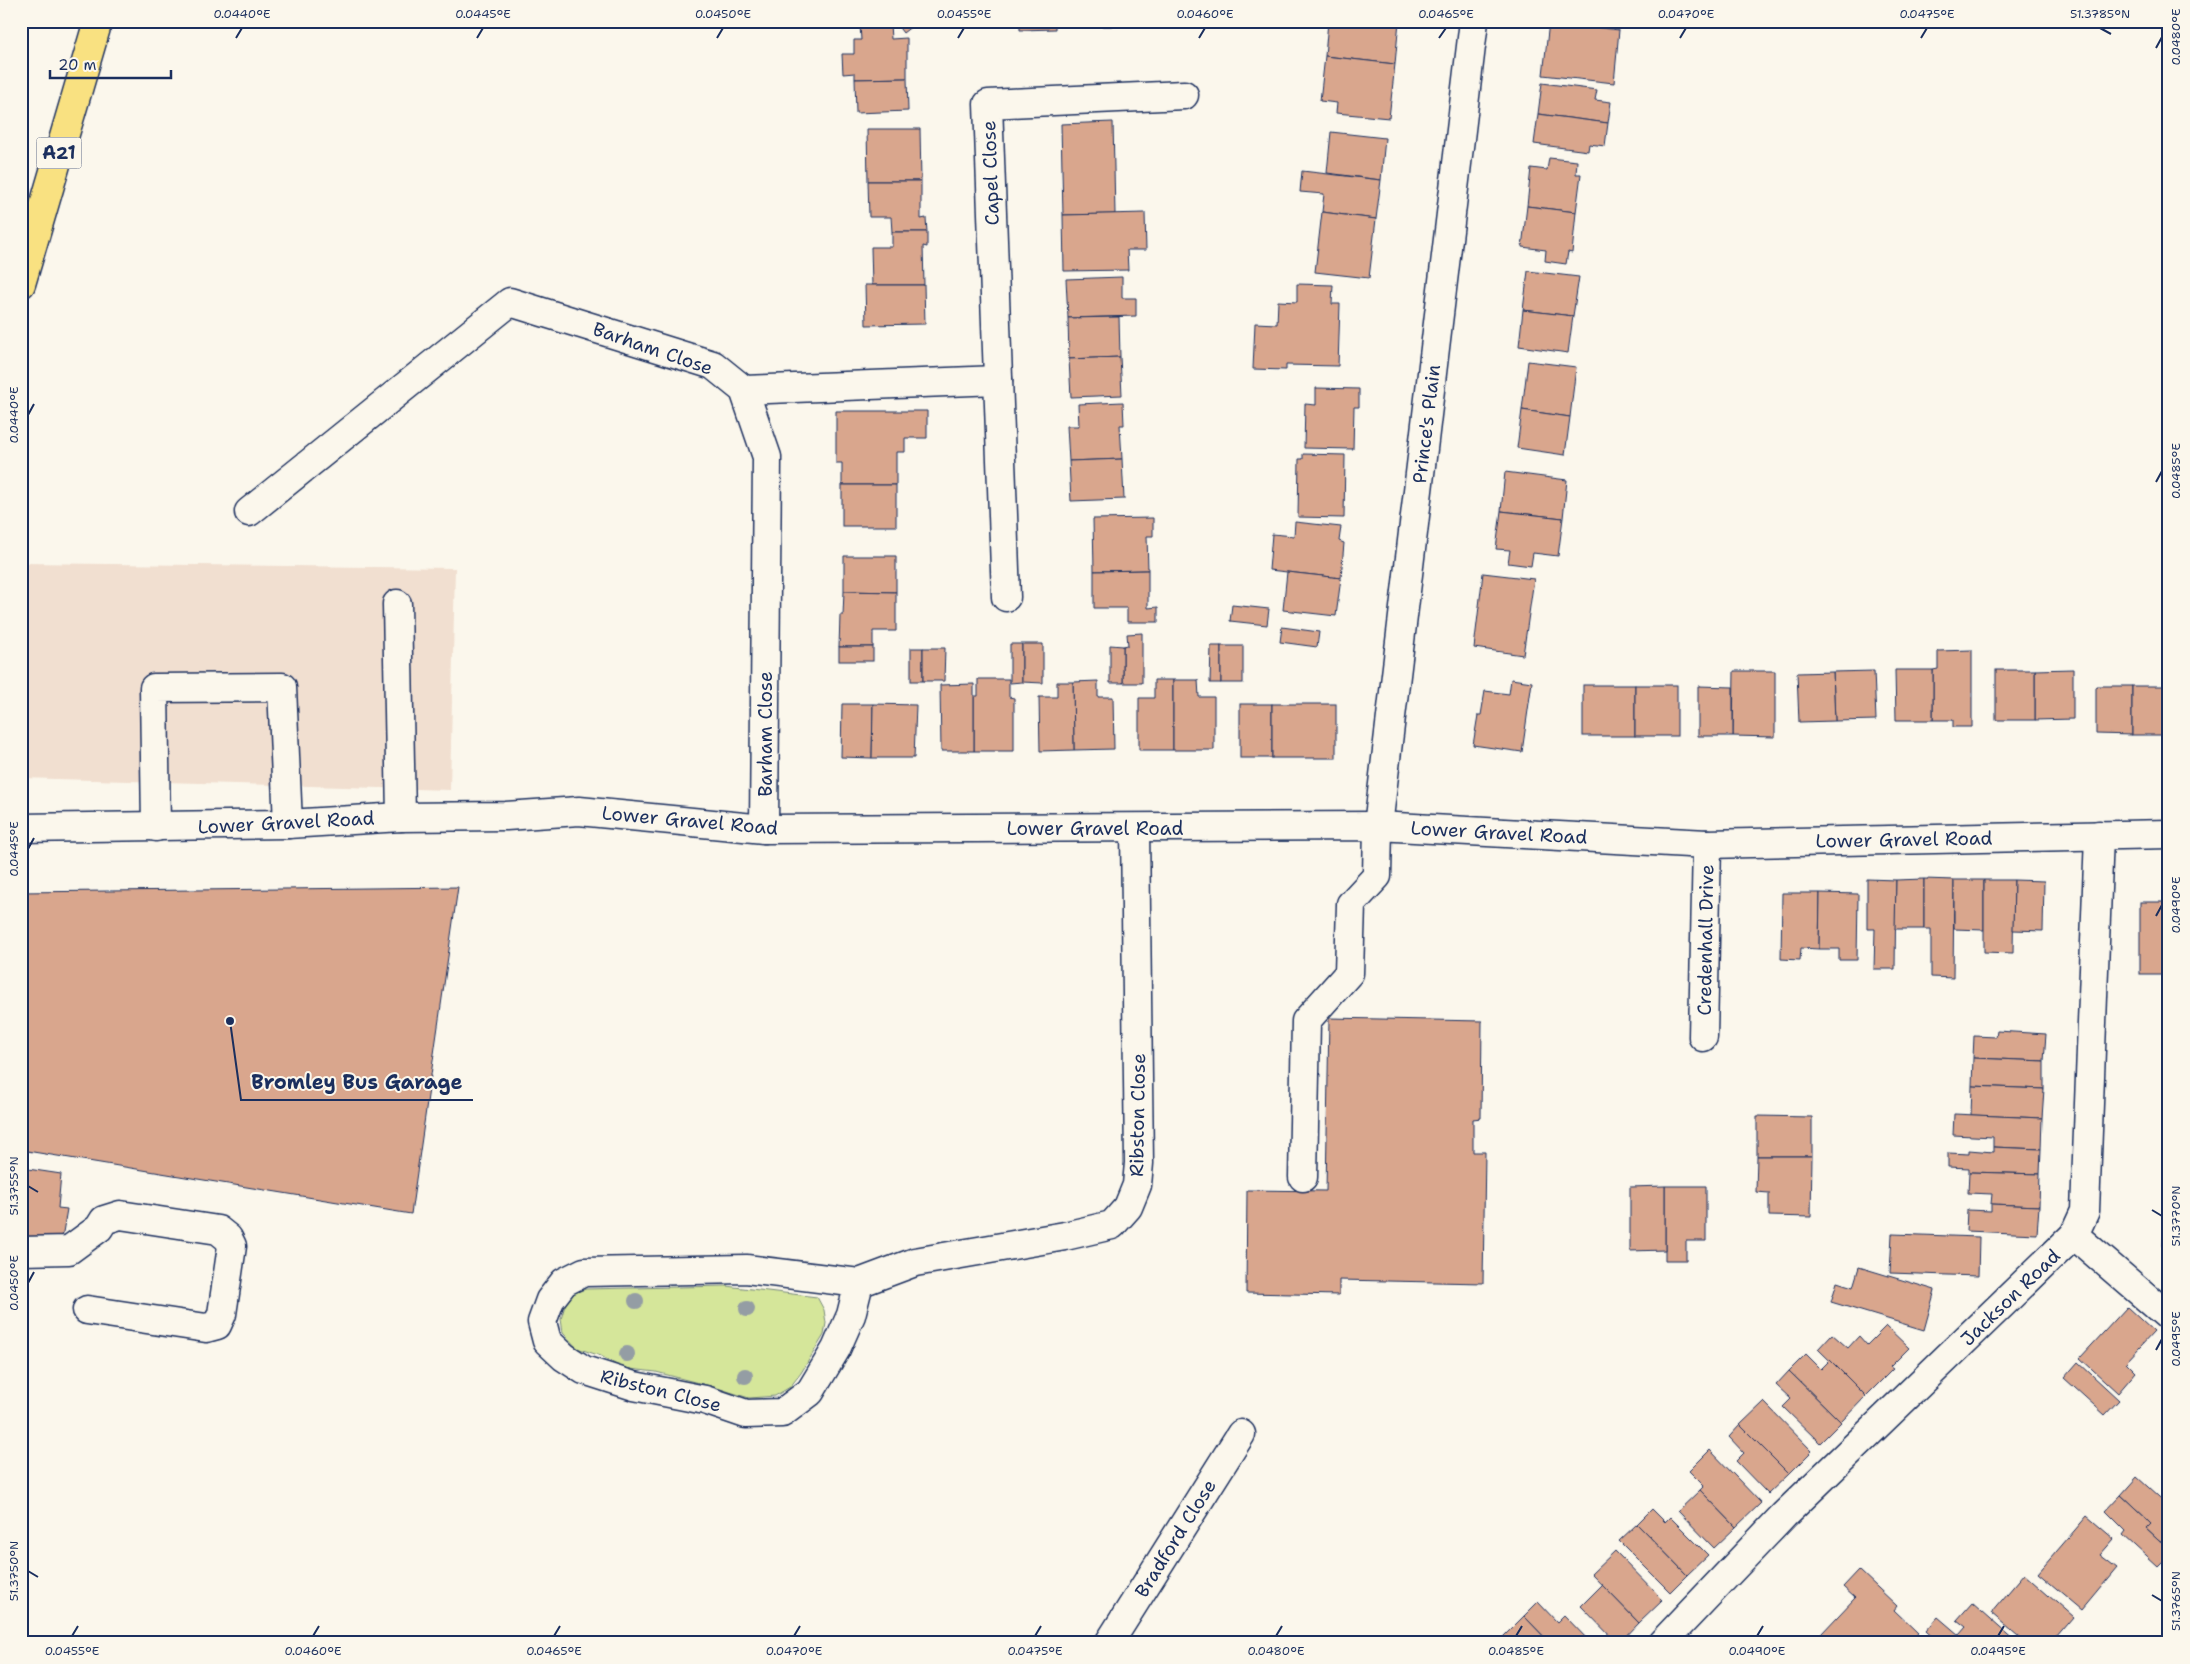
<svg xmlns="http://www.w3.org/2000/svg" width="2190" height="1664" font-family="'Shantell Sans',sans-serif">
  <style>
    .built { fill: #f1dfd0 }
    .green { fill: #d5e69a; stroke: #788a7c }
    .building { fill: #d9a68d; stroke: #1b2f5e }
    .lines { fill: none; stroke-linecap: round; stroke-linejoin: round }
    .minor-casing { stroke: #1b2f5e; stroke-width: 31 }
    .major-casing { stroke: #1b2f5e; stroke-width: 31 }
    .minor { stroke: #fbf7ec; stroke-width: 28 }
    .major { stroke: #f9e181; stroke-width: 28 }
    .tree { fill: #949da4 }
    .ticks { fill: none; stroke: #1b2f5e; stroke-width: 2 }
    .labels { text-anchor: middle; stroke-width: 4; stroke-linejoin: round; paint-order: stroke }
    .shield { fill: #fbf7ec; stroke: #5e6b89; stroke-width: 1 }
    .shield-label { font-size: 18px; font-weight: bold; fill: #1b2f5e }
    .street-label { font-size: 19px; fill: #1b2f5e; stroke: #fbf7ec }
    .leader { fill: none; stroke: #1b2f5e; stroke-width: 2 }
    .callout-dot { fill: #1b2f5e; stroke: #fbf7ec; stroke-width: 2 }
    .callout-label { font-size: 20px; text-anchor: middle; font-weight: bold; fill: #1b2f5e; stroke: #fbf7ec; stroke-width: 4; stroke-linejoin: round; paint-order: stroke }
    .neatline { fill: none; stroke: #1b2f5e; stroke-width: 2 }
    .ticks-label { font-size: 12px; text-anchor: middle; fill: #1b2f5e }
  </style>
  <rect width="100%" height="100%" fill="#fbf7ec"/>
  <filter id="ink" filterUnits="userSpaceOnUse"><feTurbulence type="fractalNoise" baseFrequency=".02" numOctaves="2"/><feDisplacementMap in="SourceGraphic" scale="10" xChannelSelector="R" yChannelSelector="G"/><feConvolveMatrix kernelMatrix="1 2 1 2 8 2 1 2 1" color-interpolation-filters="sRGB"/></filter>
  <g filter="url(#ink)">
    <path class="built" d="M21,563L455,568L450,790L21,778Z"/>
    <path class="green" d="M726,1286L817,1297L824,1310L826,1323L824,1335L801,1373L790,1387L775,1396L749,1398L714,1387L656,1372L622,1368L601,1356L577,1348L563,1333L561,1319L566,1302L574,1293L586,1289Z"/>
    <g class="building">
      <path d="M894,21H908L912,26L903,33Z"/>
      <path d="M1020,21H1071V22H1055V29L1020,30Z"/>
      <path d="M1100,21H1123L1124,26H1101Z"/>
      <path d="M1123,21H1161V25L1124,26Z"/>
      <path d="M1328,21H1399L1395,64L1325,56Z"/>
      <path d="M1549,21H1599L1598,28Z"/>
      <path d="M1549,22L1619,30L1614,83L1543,75Z"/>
      <path d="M890,24L891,39L907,38V78L855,79V73L843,74L842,54H854V40H861L860,25Z"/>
      <path d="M1325,56L1395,64L1389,118L1336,113L1337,103L1320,101Z"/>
      <path d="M907,78L908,111L856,113L855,79Z"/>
      <path d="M1542,83L1597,90L1595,100L1611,102L1608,123L1538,114Z"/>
      <path d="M1538,114L1608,123L1605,146L1589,144L1588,151L1534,144Z"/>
      <path d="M1113,122L1115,214L1063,215L1061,124Z"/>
      <path d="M867,129H920L921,181H868Z"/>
      <path d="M1331,132L1385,138L1381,180L1327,173Z"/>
      <path d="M1549,158L1577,161L1576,174H1581L1576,212L1527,206L1531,168L1547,170Z"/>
      <path d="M1302,171L1381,180L1376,219L1322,212L1324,194L1300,192Z"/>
      <path d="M868,181H921V219L926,218L927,232H892L891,217H869Z"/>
      <path d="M1527,206L1576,212L1572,253L1568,252L1566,264L1545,261L1546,250L1522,247Z"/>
      <path d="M1322,212L1376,219L1369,278L1315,272Z"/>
      <path d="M1145,213L1146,250H1127L1128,270L1064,271L1063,215Z"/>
      <path d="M892,232H927V247L923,246L924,285H872L871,247H892Z"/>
      <path d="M1528,271L1579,277L1573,316L1523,310Z"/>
      <path d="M1122,277V298H1136V316L1068,318L1066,279Z"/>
      <path d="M1297,284L1333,285L1332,304H1340L1338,366L1286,365V370L1253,369L1255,323L1277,324L1278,301L1297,302Z"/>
      <path d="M865,285H924L925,324L866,325Z"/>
      <path d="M1523,310L1573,316L1568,353L1519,346Z"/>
      <path d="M1119,317L1120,357L1069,359L1068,318Z"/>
      <path d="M1120,357L1122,395L1071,397L1069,359Z"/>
      <path d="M1528,361L1576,367L1570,417L1522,410Z"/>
      <path d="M1316,388L1359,389V407H1354L1353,449L1304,448L1305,404L1316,405Z"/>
      <path d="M1123,402L1124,425H1120L1122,459L1069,461L1067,426H1079L1078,404Z"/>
      <path d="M1522,410L1570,417L1565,455L1517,448Z"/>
      <path d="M836,411H927V438H905V452H896V485H842V463H836Z"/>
      <path d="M1303,454L1345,455L1344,518L1298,517L1299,459H1303Z"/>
      <path d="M1122,459L1124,499L1071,501L1069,461Z"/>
      <path d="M1505,472L1567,480L1563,518L1501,511Z"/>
      <rect x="842" y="485" width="54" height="41"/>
      <path d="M1501,511L1563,518L1558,556L1533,553L1531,566L1508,563L1510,550L1496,549Z"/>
      <path d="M1153,518V536H1147L1148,570L1094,571L1093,519Z"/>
      <path d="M1295,522L1341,527L1339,541L1344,543L1341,578L1269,570L1272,534L1294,536Z"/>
      <path d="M844,556H896V592L844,591Z"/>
      <path d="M1148,570V608L1158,607V622H1127V608H1094V571Z"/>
      <path d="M1287,572L1341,578L1336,616L1283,610Z"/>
      <path d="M1483,573L1534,579L1523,655L1474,648Z"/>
      <path d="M844,591L896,592V631H873V647H839L840,615H843Z"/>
      <path d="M1232,605L1269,609L1267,625L1230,621Z"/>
      <path d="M1282,627L1319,632L1317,647L1280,642Z"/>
      <path d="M1142,633V683H1123V646L1128,645L1127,634Z"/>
      <path d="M1010,644H1022V682L1010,683Z"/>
      <path d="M1022,644H1043V683L1022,682Z"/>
      <path d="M1110,645L1123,646V683H1110Z"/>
      <path d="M1211,646H1221V683H1210Z"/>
      <rect x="1221" y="646" width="22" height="37"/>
      <rect x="839" y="647" width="34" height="14"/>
      <rect x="911" y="648" width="12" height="33"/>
      <path d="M923,648H945L944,681H923Z"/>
      <path d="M1972,650V727H1953V720H1933V670L1938,669V651Z"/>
      <path d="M2073,669V719L2035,720V670Z"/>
      <path d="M1895,670H1933V720H1896Z"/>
      <rect x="1996" y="670" width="39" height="50"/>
      <path d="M1734,671H1775V737L1733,736Z"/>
      <path d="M1874,671L1876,720L1835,721L1833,672Z"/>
      <path d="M1833,672L1835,721L1799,722L1797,673Z"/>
      <path d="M978,679H1009V697L1014,698V751H974V696H978Z"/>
      <path d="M1511,679L1532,682L1522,752L1473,745L1478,715H1481L1485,691L1509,694Z"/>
      <path d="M1154,680H1173V750H1139V698H1154Z"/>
      <path d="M1173,680H1198L1199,697H1214V750H1173Z"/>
      <path d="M1098,681V697H1113L1114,749L1074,750L1073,682Z"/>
      <path d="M1057,682H1073L1074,750L1040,751L1039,697H1057Z"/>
      <path d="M974,684V751H941L940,685Z"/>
      <rect x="1583" y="685" width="52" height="51"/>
      <rect x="1635" y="685" width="42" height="51"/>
      <path d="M1698,686L1733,687V736H1698Z"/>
      <path d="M2096,686H2132V735L2096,734Z"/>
      <rect x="2132" y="686" width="37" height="49"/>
      <path d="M842,704H873L872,758L841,757Z"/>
      <path d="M873,704L916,705L914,758H872Z"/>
      <rect x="1240" y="704" width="32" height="54"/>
      <rect x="1272" y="704" width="64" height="54"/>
      <path d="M1867,879L1896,880L1895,969H1874L1875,929H1867Z"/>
      <path d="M1924,879V929H1895L1896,880Z"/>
      <path d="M1924,879L1954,880L1953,978L1931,977V929H1924Z"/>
      <path d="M1954,880H1984V930L1954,929Z"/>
      <path d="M1984,880H2014L2013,953L1984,952Z"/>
      <path d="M2014,880L2044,881L2043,931L2013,930Z"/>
      <path d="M458,887L411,1214L21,1150V892Z"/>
      <path d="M1782,893H1820L1819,949L1801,948L1800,960L1781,959Z"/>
      <path d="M1820,893L1858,894L1857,960H1839V949H1819Z"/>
      <rect x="2140" y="902" width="29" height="72"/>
      <path d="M1329,1018L1482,1021L1481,1118L1473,1119V1152H1485L1483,1283L1339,1280V1295L1246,1293L1247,1190L1326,1191Z"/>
      <path d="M1997,1031L2046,1034L2044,1061L1973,1058L1974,1036L1996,1037Z"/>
      <path d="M1973,1058L2044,1061V1089L1972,1086Z"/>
      <path d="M2168,1070H2169V1123H2166Z"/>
      <path d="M1972,1086L2044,1089L2042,1118L1971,1115Z"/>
      <path d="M1954,1114L2042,1118L2041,1149L1993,1147V1137L1953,1135Z"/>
      <path d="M1757,1116L1812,1117V1156H1757Z"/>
      <path d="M2166,1123H2169V1157H2165Z"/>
      <path d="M1993,1147L2041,1149L2040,1174L1969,1172V1168L1948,1167V1153L1969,1154V1150L1993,1152Z"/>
      <path d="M1757,1156H1812L1811,1217L1769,1216V1193L1756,1192Z"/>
      <path d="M21,1168L61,1174L58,1208L67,1209L61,1244L24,1237L21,1239Z"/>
      <path d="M2167,1170H2169V1206H2165Z"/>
      <path d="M1969,1172L2040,1174L2039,1206L1991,1204L1992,1194L1968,1193Z"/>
      <path d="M1665,1186H1706V1241H1686V1260H1665Z"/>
      <path d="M1665,1186V1250L1630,1251V1187Z"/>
      <path d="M1991,1204L2039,1206L2037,1234L1966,1231L1967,1210L1991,1211Z"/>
      <path d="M2165,1206H2169V1268L2162,1267Z"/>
      <path d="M1892,1234L1979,1237L1978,1276L1890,1273Z"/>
      <path d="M1859,1267L1935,1290L1924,1330L1831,1302L1837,1282L1853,1287Z"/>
      <path d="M2127,1307L2154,1332L2126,1362L2136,1372L2118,1393L2080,1358Z"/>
      <path d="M1886,1326L1909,1348L1890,1367L1893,1369L1866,1396L1818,1349L1832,1334L1848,1348L1859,1336L1867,1345Z"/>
      <path d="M1806,1354L1821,1369L1830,1360L1866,1396L1841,1422L1789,1371Z"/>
      <path d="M2078,1362L2119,1400L2105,1415L2064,1378Z"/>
      <path d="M1789,1371L1841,1422L1820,1443L1783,1407L1791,1399L1776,1385Z"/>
      <path d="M1764,1402L1812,1451L1789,1474L1740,1425Z"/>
      <path d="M1740,1425L1789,1474L1768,1494L1736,1461L1744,1453L1729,1437Z"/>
      <path d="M1710,1450L1761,1503L1736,1527L1700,1490L1704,1486L1689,1471Z"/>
      <path d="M2137,1477L2169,1506V1549L2146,1528L2151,1523L2121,1495Z"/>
      <path d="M1700,1490L1736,1527L1714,1548L1678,1511Z"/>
      <path d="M2121,1495L2151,1523L2146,1528L2169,1549V1556L2158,1567L2123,1535L2126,1531L2106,1511Z"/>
      <path d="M1652,1509L1665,1522L1670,1517L1708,1555L1687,1575L1637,1524Z"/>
      <path d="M2087,1516L2114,1539L2100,1555L2117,1568L2082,1610L2038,1573Z"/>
      <path d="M1637,1524L1687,1575L1670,1592L1619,1541Z"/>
      <path d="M1615,1551L1663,1600L1639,1623L1591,1574Z"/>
      <path d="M1859,1570L1897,1606L1894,1610L1918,1633L1908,1643H1830L1821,1634L1855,1598L1843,1587Z"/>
      <path d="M2024,1574L2073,1617L2051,1643H2026L1991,1613Z"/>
      <path d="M1602,1585L1639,1623L1620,1643H1617L1581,1606Z"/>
      <path d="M1538,1602L1557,1622L1564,1615L1591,1643H1550L1524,1616Z"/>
      <path d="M1972,1603L2017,1643H1939L1926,1631L1938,1617L1959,1635L1966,1627L1957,1620Z"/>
      <path d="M1524,1616L1550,1643H1501L1499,1641Z"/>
    </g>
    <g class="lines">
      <g class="minor-casing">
        <g id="minor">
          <path d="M744,390L998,380"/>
          <path d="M249,512L510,302L713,365L744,390L767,457L764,829"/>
          <path d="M1006,597L988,104L1184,95"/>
          <path d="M397,604L401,817"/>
          <path d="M156,827L154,688L282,687L288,824"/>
          <path d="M21,828L288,824L401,817L506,816L579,811L764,829L1378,826L1707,844L2169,834"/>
          <path d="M1703,1037L1707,844"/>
          <path d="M1303,1177L1306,1021L1349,973L1351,904L1377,876L1378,826L1474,21"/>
          <path d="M2074,1235L2169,1317"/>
          <path d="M21,1251L69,1250L99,1228L104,1220L120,1215L218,1230L228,1238L232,1246L222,1314L217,1325L206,1328L87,1310"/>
          <path d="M859,1283L851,1315L836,1349L810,1392L782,1413L746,1414L705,1400L634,1386L584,1370L564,1357L547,1341L542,1322L550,1300L564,1282L584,1272L746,1269L859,1283L915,1262L1065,1236L1112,1225L1128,1207L1137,1185L1139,1163L1135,828"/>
          <path d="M1109,1643L1241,1434"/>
          <path d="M1662,1643L1784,1515L2074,1235L2085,1211L2099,835"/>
        </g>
      </g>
      <g class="major-casing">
        <path id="major" d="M21,284L98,21"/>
      </g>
      <use href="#minor" class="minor"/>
      <use href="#major" class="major"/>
    </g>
    <g class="tree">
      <circle cx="636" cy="1301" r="8"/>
      <circle cx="747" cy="1309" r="8"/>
      <circle cx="627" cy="1354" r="8"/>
      <circle cx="745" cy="1376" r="8"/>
    </g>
  </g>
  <path class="ticks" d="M2100,28L2111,34M236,38L242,28M477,38L483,28M717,38L723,28M958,38L964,28M1199,38L1205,28M1439,38L1446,28M1680,38L1686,28M1921,38L1927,28M2156,48L2162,37M28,415L34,404M2156,482L2162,471M28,849L34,838M2156,916L2162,905M28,1186L38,1192M2152,1210L2162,1216M28,1283L34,1272M2156,1350L2162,1339M28,1571L38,1577M2152,1595L2162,1601M72,1636L78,1626M313,1636L319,1626M554,1636L560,1626M794,1636L800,1626M1035,1636L1041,1626M1276,1636L1282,1626M1516,1636L1522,1626M1757,1636L1763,1626M1998,1636L2004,1626"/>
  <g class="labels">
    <rect class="shield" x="36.5" y="137.5" width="45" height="31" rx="4"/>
    <g class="shield-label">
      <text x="59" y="159">A21</text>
    </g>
    <g class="street-label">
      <text transform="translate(990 173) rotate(-92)" y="7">Capel Close</text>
      <text transform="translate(653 348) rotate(19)" y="7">Barham Close</text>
      <text transform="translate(1426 424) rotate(-83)" y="7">Prince's Plain</text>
      <text transform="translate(765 734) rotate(-90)" y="7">Barham Close</text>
      <text transform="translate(690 820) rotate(5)" y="7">Lower Gravel Road</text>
      <text transform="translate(286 822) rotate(-3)" y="7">Lower Gravel Road</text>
      <text x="1095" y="835">Lower Gravel Road</text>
      <text transform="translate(1499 832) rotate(3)" y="7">Lower Gravel Road</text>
      <text transform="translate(1904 839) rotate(-1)" y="7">Lower Gravel Road</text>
      <text transform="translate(1705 940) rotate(-89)" y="7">Credenhall Drive</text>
      <text transform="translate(1137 1115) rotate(-89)" y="7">Ribston Close</text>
      <text transform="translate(2010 1297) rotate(-44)" y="7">Jackson Road</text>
      <text transform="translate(661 1390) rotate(14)" y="7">Ribston Close</text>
      <text transform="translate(1175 1538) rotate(-58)" y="7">Bradford Close</text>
    </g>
  </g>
  <path class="leader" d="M230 1021L241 1100H473"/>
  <circle class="callout-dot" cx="230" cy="1021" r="5"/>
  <g class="callout-label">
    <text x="357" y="1089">Bromley Bus Garage</text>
  </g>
  <rect width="2190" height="1664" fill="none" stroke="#fbf7ec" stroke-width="55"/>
  <path d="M50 70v8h121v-8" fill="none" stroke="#1b2f5e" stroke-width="2.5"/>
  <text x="58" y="70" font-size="15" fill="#1b2f5e" stroke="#fbf7ec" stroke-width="4" paint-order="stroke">20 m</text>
  <rect x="28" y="28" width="2134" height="1608" class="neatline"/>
  <g class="ticks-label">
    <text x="242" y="18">0.0440°E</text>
    <text x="483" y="18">0.0445°E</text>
    <text x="723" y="18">0.0450°E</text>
    <text x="964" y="18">0.0455°E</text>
    <text x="1205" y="18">0.0460°E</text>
    <text x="1446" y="18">0.0465°E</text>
    <text x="1686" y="18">0.0470°E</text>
    <text x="1927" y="18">0.0475°E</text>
    <text x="2100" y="18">51.3785°N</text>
    <text transform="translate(2176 37) rotate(-90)" y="4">0.0480°E</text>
    <text transform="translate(14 415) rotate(-90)" y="4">0.0440°E</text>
    <text transform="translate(2176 471) rotate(-90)" y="4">0.0485°E</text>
    <text transform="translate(14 849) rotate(-90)" y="4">0.0445°E</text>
    <text transform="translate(2176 905) rotate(-90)" y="4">0.0490°E</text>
    <text transform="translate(14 1186) rotate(-90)" y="4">51.3755°N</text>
    <text transform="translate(2176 1216) rotate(-90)" y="4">51.3770°N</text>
    <text transform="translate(14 1283) rotate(-90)" y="4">0.0450°E</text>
    <text transform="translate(2176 1339) rotate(-90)" y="4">0.0495°E</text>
    <text transform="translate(14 1571) rotate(-90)" y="4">51.3750°N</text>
    <text transform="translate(2176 1601) rotate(-90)" y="4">51.3765°N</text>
    <text x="72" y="1655">0.0455°E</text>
    <text x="313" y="1655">0.0460°E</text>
    <text x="554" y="1655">0.0465°E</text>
    <text x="794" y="1655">0.0470°E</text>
    <text x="1035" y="1655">0.0475°E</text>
    <text x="1276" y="1655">0.0480°E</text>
    <text x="1516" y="1655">0.0485°E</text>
    <text x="1757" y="1655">0.0490°E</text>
    <text x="1998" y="1655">0.0495°E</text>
  </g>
</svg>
